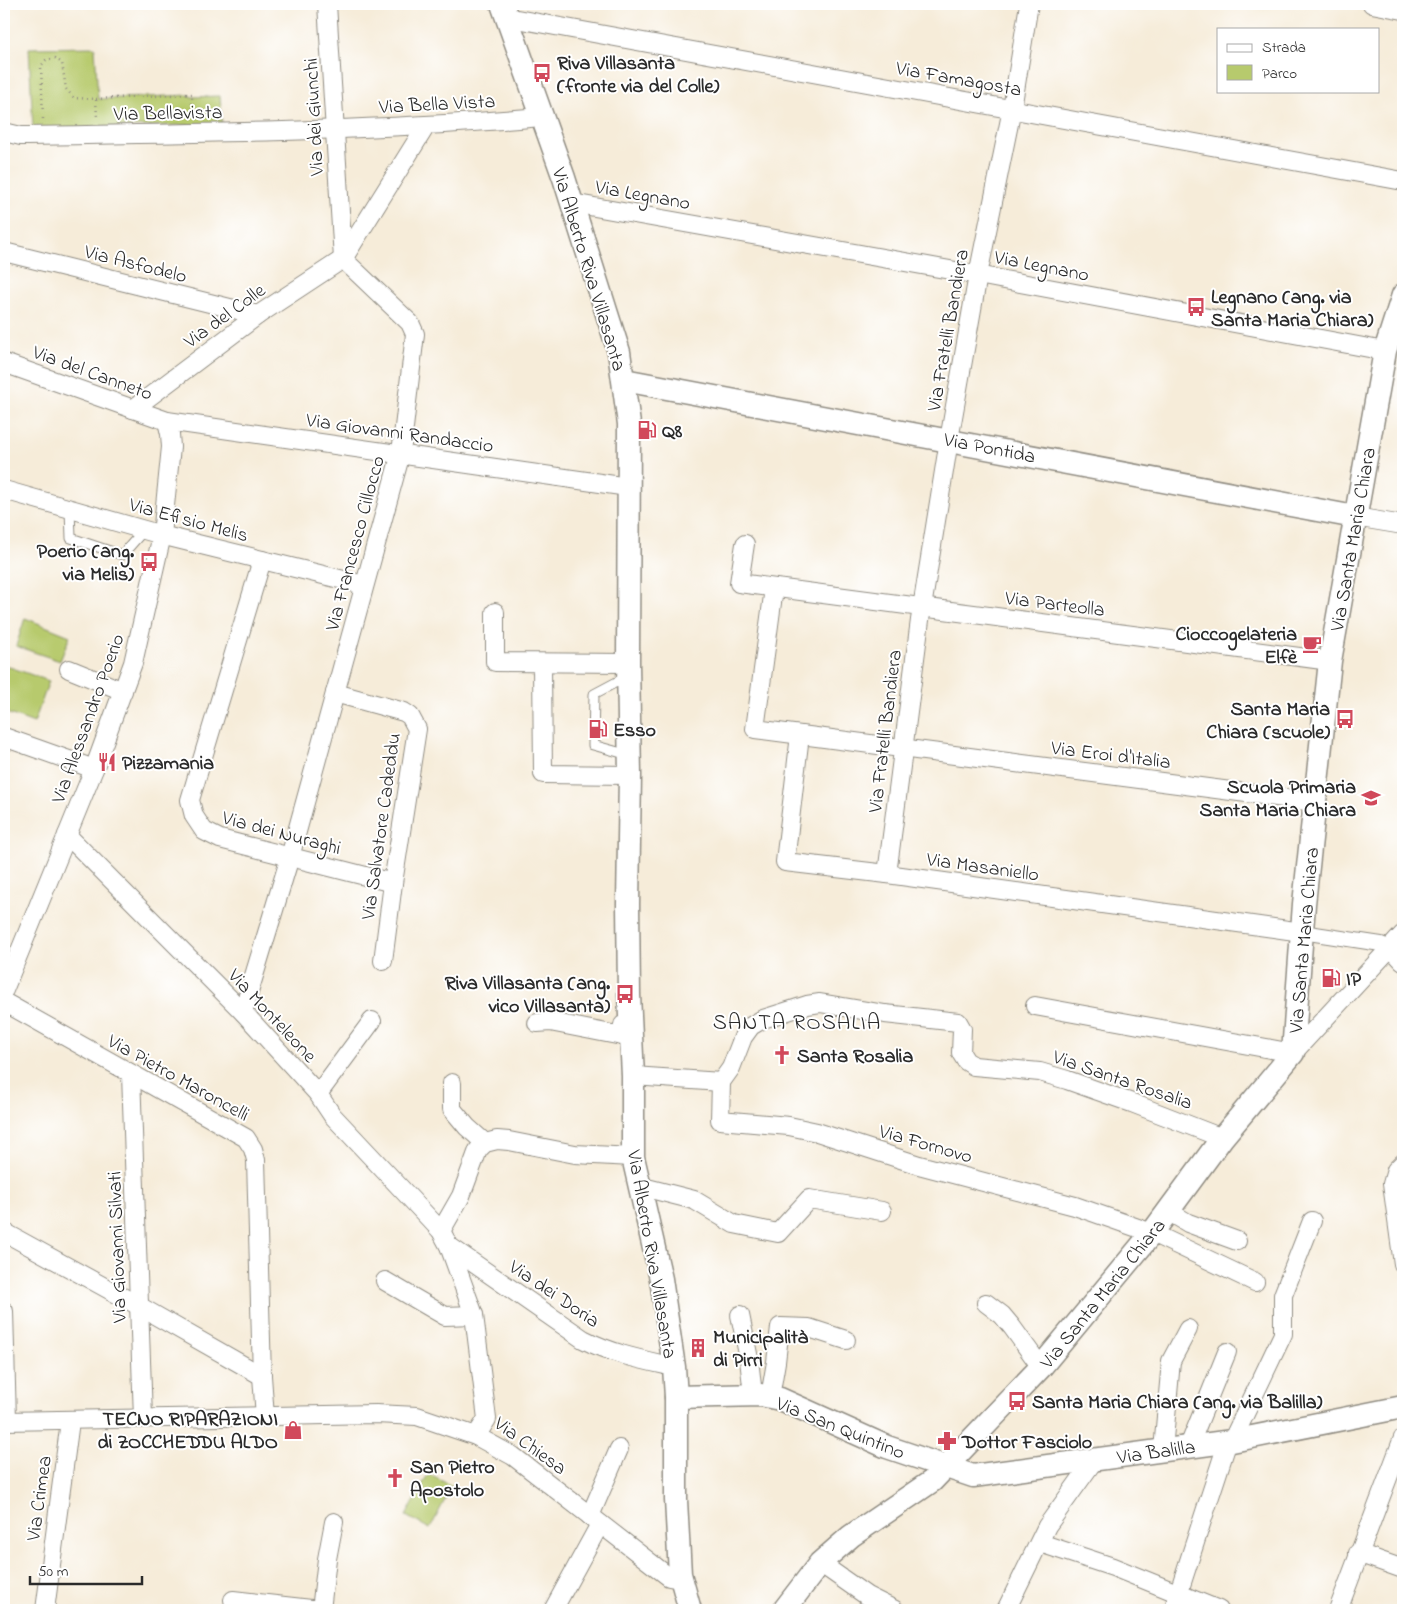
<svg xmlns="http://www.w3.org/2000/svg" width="1407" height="1614" font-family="'Indie Flower',sans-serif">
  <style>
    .green { fill: #b7ca6d; stroke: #717a4c }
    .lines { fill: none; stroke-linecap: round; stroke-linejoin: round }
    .service-casing { stroke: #908c82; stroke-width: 11 }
    .pedestrian-casing { stroke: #908c82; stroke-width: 16 }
    .minor-casing { stroke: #908c82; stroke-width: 20 }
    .tertiary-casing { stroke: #908c82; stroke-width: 25 }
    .path { stroke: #908c82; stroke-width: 2.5; stroke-dasharray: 1 4; stroke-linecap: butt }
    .service { stroke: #fff; stroke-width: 9 }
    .pedestrian { stroke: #fff; stroke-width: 14 }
    .minor { stroke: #fff; stroke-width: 18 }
    .tertiary { stroke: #fff; stroke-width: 22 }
    .labels { text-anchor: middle; stroke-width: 4; stroke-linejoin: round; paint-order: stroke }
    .poi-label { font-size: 20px; font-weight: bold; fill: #2b2b2b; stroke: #fff; text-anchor: start }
    .street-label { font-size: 20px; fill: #2b2b2b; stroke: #fff }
    .quarter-label { font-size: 22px; letter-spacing: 1px; fill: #2b2b2b; stroke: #fff }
  </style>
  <rect width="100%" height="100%" fill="#fff"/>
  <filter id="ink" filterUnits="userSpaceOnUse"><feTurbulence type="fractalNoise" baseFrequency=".02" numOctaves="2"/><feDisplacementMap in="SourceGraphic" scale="10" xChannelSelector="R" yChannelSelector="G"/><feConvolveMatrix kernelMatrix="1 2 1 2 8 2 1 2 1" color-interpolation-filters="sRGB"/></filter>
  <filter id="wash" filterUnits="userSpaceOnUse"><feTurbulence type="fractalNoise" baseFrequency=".0096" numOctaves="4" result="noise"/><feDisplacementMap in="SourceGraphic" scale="20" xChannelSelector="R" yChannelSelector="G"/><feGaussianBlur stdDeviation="1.12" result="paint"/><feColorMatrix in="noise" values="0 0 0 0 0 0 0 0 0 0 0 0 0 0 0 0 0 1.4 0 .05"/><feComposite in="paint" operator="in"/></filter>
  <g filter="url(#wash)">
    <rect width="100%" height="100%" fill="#f6ecd9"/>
    <g class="green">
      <path d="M95,47L98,99L190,95L191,97L220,96L222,124L33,130L29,48Z"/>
      <path d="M25,618L70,636L60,661L16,646Z"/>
      <path d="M4,665L49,681L34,723L4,712Z"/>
      <path d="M428,1474L452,1486L430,1529L406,1516Z"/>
    </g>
  </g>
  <g filter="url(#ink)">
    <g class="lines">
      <g class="service-casing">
        <g id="service">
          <path d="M70,509L71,538L122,555L144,530"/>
          <path d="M626,677L594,694L593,745L629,755"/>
        </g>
      </g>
      <g class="pedestrian-casing">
        <path id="pedestrian" d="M1302,932L1381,944L1391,948"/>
      </g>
      <g class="minor-casing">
        <g id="minor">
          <path d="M327,4L343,259"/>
          <path d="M1372,4L1403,10"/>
          <path d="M506,17L1403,181"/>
          <path d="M4,132L21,136C194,133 368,132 541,117"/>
          <path d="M572,203L967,273L1385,351"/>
          <path d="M4,252L258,315"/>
          <path d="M4,363L167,421L628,487"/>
          <path d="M133,409L258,315L343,259L426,126"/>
          <path d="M4,490L169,537L364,585"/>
          <path d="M1355,517L1403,525"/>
          <path d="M745,544L739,583L1330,661"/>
          <path d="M262,560L190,800L194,816L204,831L220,839L393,883"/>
          <path d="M774,588L755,729L1315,802"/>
          <path d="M495,612V662L628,663"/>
          <path d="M542,663L543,774L630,775"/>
          <path d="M69,669L123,691"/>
          <path d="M335,693L404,712L410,716L417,729L393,883L383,961"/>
          <path d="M800,735L785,862L887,874L1302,932"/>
          <path d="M4,737L94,769"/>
          <path d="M67,835L243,1012L318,1094L332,1115L441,1231L449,1246L474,1315L487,1419L476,1436"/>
          <path d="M887,874L920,620L949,440L978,275L1012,109L1029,4"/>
          <path d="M1391,948L1403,961"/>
          <path d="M4,990L94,769L133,663L162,535L171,447L170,434L167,421"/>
          <path d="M4,1002L246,1138L253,1149L256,1160L262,1376L265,1417"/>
          <path d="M1035,1006L1293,1053L1403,934"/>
          <path d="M243,1012L290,857L401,453L415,334L410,323L343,259"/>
          <path d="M537,1023L550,1022L622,1036L623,1025L631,1027"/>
          <path d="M131,1074L143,1418"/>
          <path d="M633,1076L721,1082"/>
          <path d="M721,1082L720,1120L789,1126L817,1132L919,1165L1075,1206L1152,1233L1255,1282"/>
          <path d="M721,1082L731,1068L743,1037L751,1026L763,1019L807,1005L820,1003L885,1014L958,1022L962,1029L961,1053L966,1061L974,1066L1040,1072L1067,1080L1132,1103L1222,1138"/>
          <path d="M452,1083V1109L467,1127L485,1143"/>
          <path d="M318,1094L372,1021"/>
          <path d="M1403,1163L1396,1170L1392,1184L1403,1264"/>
          <path d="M639,1186L694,1200L734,1224L778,1233L809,1199L882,1211"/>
          <path d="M1168,1211L1188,1223L1237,1241"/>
          <path d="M441,1231L461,1196L478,1150L485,1143L497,1140L509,1141L575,1154L633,1157"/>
          <path d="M4,1232L139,1306L262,1376"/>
          <path d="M449,1246L583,1339C612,1354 643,1360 674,1367"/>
          <path d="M385,1281L445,1316L474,1315"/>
          <path d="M986,1303L1002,1315L1012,1327L1041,1367"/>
          <path d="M4,1311L7,1421"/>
          <path d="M740,1315L749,1359L753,1395"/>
          <path d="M770,1397L776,1362L780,1327L809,1328L846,1340"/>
          <path d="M4,1421L376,1414L417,1416L476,1436L513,1456L669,1577L680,1579"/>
          <path d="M1232,1441L1283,1334V1295L1312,1221"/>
          <path d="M1189,1446L1227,1352"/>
          <path d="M1163,1450L1171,1361L1188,1329"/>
          <path d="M590,1516L619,1449"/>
          <path d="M1040,1543L1113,1567L1219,1610"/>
          <path d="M1358,1553L1403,1569"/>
          <path d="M820,1563L867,1596L895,1610"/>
          <path d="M233,1600L320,1610"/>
          <path d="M45,1610L70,1421"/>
          <path d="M321,1610L327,1559L334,1522"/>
          <path d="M553,1610L600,1524"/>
          <path d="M1006,1610L1047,1526L1095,1459"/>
          <path d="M1173,1610L1228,1441"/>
          <path d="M1338,1610L1403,1438"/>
        </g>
      </g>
      <g class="tertiary-casing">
        <g id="tertiary">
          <path d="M502,4L564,178L619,352L629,424L628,663L630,775L628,904L629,995L633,1076V1157L661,1279L674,1367L676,1397V1500L680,1574L690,1610"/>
          <path d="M624,380L1355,517"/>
          <path d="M676,1397L761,1395L780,1399L887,1447L973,1476L1232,1441L1403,1407"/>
          <path d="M784,1610L820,1563L851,1536L932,1481L1041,1367L1152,1233L1222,1138L1293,1053L1304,904L1330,661L1385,351L1403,295"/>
        </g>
      </g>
      <g class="path">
        <path d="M96,99L192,94V118"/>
        <path d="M43,119L41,66L46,60L55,58L62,63L66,89L74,98L96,99L97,118"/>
      </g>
      <use href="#service" class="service"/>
      <use href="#pedestrian" class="pedestrian"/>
      <use href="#minor" class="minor"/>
      <use href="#tertiary" class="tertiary"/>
    </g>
  </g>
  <defs>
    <g id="bus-bare" transform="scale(1.5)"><path d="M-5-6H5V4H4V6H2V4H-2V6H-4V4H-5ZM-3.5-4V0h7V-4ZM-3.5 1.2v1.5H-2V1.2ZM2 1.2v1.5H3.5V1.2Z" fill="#d1495b" stroke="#fff" stroke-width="2.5" paint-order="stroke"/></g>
    <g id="fuel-bare" transform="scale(1.5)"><path d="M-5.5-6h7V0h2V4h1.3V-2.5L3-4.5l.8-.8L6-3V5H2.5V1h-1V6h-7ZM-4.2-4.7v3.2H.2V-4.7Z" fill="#d1495b" stroke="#fff" stroke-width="2.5" paint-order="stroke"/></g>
    <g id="cafe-bare" transform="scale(1.5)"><path d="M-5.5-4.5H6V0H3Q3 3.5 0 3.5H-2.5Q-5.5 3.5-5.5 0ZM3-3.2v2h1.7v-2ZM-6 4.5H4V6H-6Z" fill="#d1495b" stroke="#fff" stroke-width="2.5" paint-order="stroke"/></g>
    <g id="restaurant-bare" transform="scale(1.5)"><path d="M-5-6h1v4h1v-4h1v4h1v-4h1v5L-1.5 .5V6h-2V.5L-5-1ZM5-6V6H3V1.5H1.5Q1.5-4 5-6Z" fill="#d1495b" stroke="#fff" stroke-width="2.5" paint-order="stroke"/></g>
    <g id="school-bare" transform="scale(1.5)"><path d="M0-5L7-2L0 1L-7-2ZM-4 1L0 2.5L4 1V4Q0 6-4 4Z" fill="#d1495b" stroke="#fff" stroke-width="2.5" paint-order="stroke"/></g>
    <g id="church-bare" transform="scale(1.5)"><path d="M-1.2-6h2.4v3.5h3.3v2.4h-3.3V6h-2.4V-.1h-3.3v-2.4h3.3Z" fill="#d1495b" stroke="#fff" stroke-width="2.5" paint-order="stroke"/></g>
    <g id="building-bare" transform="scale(1.5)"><path d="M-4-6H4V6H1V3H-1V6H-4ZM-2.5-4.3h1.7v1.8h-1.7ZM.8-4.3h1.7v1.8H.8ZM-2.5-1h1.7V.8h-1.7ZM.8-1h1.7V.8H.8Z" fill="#d1495b" stroke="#fff" stroke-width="2.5" paint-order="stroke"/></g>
    <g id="shop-bare" transform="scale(1.5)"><path d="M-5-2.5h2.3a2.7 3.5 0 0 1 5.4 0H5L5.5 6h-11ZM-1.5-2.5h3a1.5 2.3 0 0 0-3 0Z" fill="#d1495b" stroke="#fff" stroke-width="2.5" paint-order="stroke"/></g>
    <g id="pharmacy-bare" transform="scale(1.5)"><path d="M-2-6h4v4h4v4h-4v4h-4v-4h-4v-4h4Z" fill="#d1495b" stroke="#fff" stroke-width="2.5" paint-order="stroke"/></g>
  </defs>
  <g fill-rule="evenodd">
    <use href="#bus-bare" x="542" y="73"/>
    <use href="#bus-bare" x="1196" y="307"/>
    <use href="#fuel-bare" x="647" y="430"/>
    <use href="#bus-bare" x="149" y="562"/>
    <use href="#cafe-bare" x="1312" y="644"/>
    <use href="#bus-bare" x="1345" y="719"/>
    <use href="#fuel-bare" x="598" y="729"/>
    <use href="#restaurant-bare" x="107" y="762"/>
    <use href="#school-bare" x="1371" y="798"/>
    <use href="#fuel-bare" x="1331" y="978"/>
    <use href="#bus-bare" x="625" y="994"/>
    <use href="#church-bare" x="782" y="1055"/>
    <use href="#building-bare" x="698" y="1348"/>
    <use href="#bus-bare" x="1017" y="1401"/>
    <use href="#shop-bare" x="293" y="1430"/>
    <use href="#pharmacy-bare" x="947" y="1441"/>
    <use href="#church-bare" x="395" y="1478"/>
  </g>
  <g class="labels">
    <g class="poi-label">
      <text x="557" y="69">Riva Villasanta<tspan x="557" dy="23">(fronte via del Colle)</tspan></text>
      <text x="1211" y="303">Legnano (ang. via<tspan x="1211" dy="23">Santa Maria Chiara)</tspan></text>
      <text x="662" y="437">Q8</text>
      <text x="134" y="557" text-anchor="end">Poerio (ang.<tspan x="134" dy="23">via Melis)</tspan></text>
      <text x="1297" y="640" text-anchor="end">Cioccogelateria<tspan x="1297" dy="23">Elfè</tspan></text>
      <text x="1330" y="715" text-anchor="end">Santa Maria<tspan x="1330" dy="23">Chiara (scuole)</tspan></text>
      <text x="613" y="736">Esso</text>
      <text x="122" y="769">Pizzamania</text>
      <text x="1356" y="793" text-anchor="end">Scuola Primaria<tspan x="1356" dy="23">Santa Maria Chiara</tspan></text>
      <text x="1346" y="985">IP</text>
      <text x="610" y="989" text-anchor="end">Riva Villasanta (ang.<tspan x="610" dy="23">vico Villasanta)</tspan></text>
      <text x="797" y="1062">Santa Rosalia</text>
      <text x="713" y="1343">Municipalità<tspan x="713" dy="23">di Pirri</tspan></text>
      <text x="1032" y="1408">Santa Maria Chiara (ang. via Balilla)</text>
      <text x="278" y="1425" text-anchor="end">TECNO RIPARAZIONI<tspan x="278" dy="23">di ZOCCHEDDU ALDO</tspan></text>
      <text x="962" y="1448">Dottor Fasciolo</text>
      <text x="410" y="1473">San Pietro<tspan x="410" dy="23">Apostolo</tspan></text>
    </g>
    <g class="street-label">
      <text transform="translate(959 78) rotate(10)" y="7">Via Famagosta</text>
      <text transform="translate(437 103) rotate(-3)" y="7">Via Bella Vista</text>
      <text transform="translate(168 112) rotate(-1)" y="7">Via Bellavista</text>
      <text transform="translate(313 117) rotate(-93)" y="7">Via dei Giunchi</text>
      <text transform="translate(643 194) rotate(10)" y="7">Via Legnano</text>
      <text transform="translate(136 263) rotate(14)" y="7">Via Asfodelo</text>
      <text transform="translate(1042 265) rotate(11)" y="7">Via Legnano</text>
      <text transform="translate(590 269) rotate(73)" y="7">Via Alberto Riva Villasanta</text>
      <text transform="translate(224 315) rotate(-36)" y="7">Via del Colle</text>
      <text transform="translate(947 330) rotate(-80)" y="7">Via Fratelli Bandiera</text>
      <text transform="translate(93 372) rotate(20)" y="7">Via del Canneto</text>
      <text transform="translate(400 432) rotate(8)" y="7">Via Giovanni Randaccio</text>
      <text transform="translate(990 447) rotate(11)" y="7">Via Pontida</text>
      <text transform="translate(189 519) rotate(15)" y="7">Via Efisio Melis</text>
      <text transform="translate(1352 539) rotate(-80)" y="7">Via Santa Maria Chiara</text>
      <text transform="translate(354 543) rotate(-75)" y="7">Via Francesco Cillocco</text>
      <text transform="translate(1055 603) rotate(7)" y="7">Via Parteolla</text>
      <text transform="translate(87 718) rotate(-70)" y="7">Via Alessandro Poerio</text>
      <text transform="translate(884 731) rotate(-83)" y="7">Via Fratelli Bandiera</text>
      <text transform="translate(1111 754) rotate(7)" y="7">Via Eroi d'Italia</text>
      <text transform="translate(380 826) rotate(-82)" y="7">Via Salvatore Cadeddu</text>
      <text transform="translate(282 832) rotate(15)" y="7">Via dei Nuraghi</text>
      <text transform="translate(983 866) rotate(8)" y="7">Via Masaniello</text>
      <text transform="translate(1303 940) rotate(-85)" y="7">Via Santa Maria Chiara</text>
      <text transform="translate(273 1015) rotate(47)" y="7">Via Monteleone</text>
      <text transform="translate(179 1077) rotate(29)" y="7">Via Pietro Maroncelli</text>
      <text transform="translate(1123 1079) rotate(19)" y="7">Via Santa Rosalia</text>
      <text transform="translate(926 1143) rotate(16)" y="7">Via Fornovo</text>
      <text transform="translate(116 1247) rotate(-92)" y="7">Via Giovanni Silvati</text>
      <text transform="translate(653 1254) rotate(80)" y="7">Via Alberto Riva Villasanta</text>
      <text transform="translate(555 1293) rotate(34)" y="7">Via dei Doria</text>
      <text transform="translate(1102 1293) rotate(-51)" y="7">Via Santa Maria Chiara</text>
      <text transform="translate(841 1427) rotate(22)" y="7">Via San Quintino</text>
      <text transform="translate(531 1445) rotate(36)" y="7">Via Chiesa</text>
      <text transform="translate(1156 1451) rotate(-8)" y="7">Via Balilla</text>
      <text transform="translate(38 1498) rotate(-82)" y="7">Via Crimea</text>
    </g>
    <g class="quarter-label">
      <text x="797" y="1029">SANTA ROSALIA</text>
    </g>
  </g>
  <rect width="1407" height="1614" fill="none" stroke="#fff" stroke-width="20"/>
  <rect x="1217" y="28" width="162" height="65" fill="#ffffff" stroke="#aaaaaa"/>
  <rect x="1227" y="44" width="25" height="8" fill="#ffffff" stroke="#aaaaaa"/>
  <text x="1262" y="52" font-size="15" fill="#2b2b2b">Strada</text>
  <rect x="1227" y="65" width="25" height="15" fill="#b7ca6d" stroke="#aaaaaa"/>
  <text x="1262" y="78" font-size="15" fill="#2b2b2b">Parco</text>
  <path d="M30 1576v8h112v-8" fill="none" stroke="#2b2b2b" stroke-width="2.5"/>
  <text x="38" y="1576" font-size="15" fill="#2b2b2b" stroke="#ffffff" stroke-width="4" paint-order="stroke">50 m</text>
</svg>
